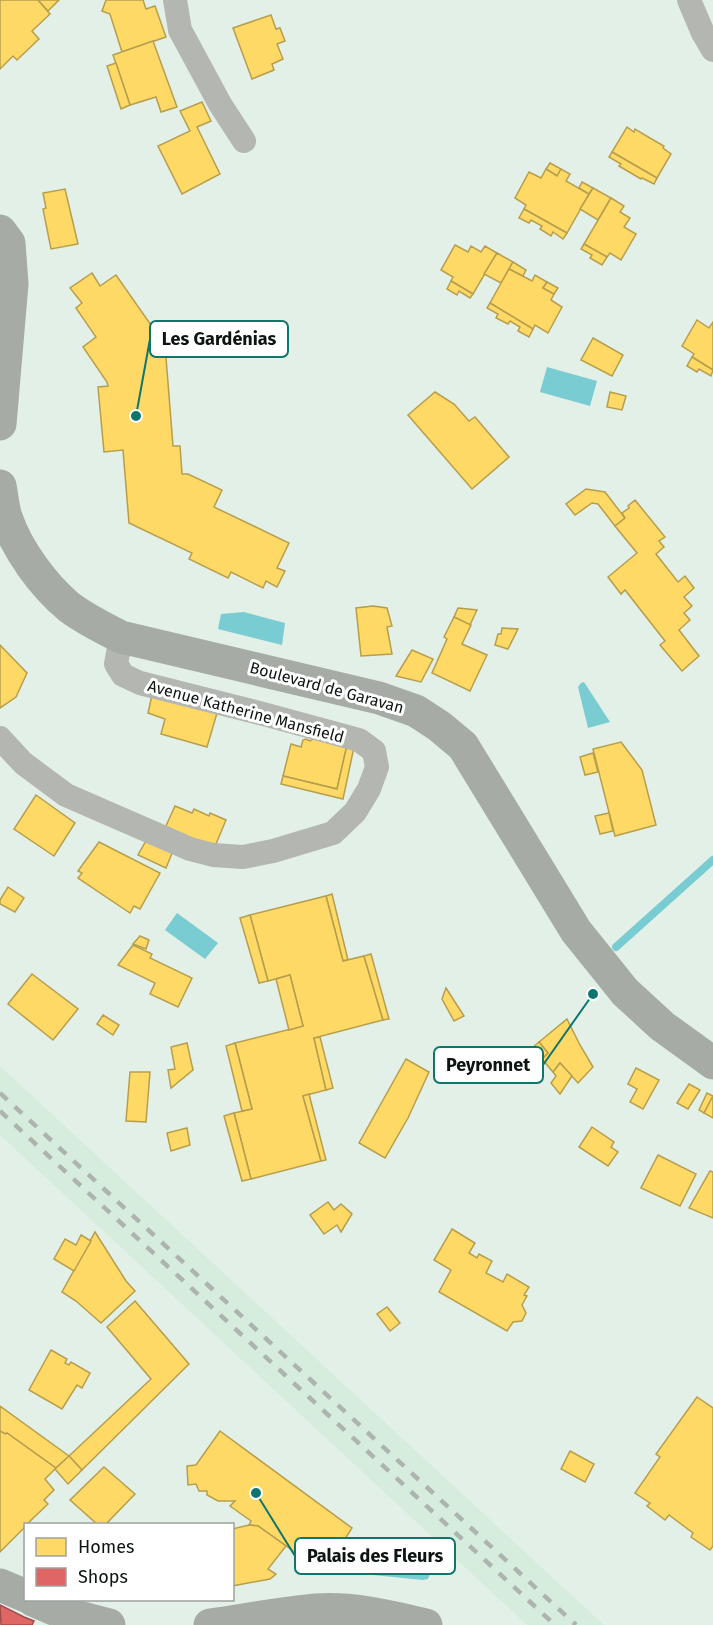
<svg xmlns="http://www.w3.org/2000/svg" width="713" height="1625" font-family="'Fira Sans',sans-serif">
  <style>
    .built { fill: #d6edde }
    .water { fill: #79ccd2 }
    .homes { fill: #ffd966; stroke: #b69e4c; stroke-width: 1.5 }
    .shops { fill: #e06666; stroke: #a04e4c; stroke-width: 1.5 }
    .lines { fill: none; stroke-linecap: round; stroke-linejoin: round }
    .stream { stroke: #79ccd2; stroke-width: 8 }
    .street { stroke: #b3b6b1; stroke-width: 24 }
    .secondary { stroke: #a7aba6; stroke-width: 33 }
    .rail { stroke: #adb4af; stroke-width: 4.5; stroke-dasharray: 10 10; stroke-linecap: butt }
    .labels { text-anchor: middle; stroke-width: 6; stroke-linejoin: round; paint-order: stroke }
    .street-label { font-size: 16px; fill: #0c1510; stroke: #fff }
    .leader { fill: none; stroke: #0f766e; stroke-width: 2 }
    .callout-dot { fill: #0f766e; stroke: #fff; stroke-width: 2 }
    .callout { fill: #fff; stroke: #0f766e; stroke-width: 2 }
    .callout-label { font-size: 18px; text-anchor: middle; font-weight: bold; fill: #0c1510 }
  </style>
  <rect width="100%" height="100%" fill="#e3f0e7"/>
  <path class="built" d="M0,1066L604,1625H527L0,1135Z"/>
  <g class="water">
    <path d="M547,367L597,381L590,406L540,392Z"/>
    <path d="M244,612L285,623L282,645L218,629L221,614Z"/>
    <path d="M584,682L610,722L588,728L578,687L581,683Z"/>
    <path d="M177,913L218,943L205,959L165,930Z"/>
    <path d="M391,1540L428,1567L430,1574L428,1579L423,1580L373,1575L371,1564Z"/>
  </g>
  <g class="homes">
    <path d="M0,0H38L50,14L32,31L39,39L17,60L13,56L0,69Z"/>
    <path d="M38,0H59L48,11Z"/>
    <path d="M106,0H143L146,9L155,6L166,37L122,52L110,14L102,11Z"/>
    <path d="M271,15L276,29L280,28L285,41L277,44L283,59L272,64L274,70L252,79L233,28Z"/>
    <path d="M153,41L177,107L161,112L156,97L130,105L113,55Z"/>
    <path d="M116,63L130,105L121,109L107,66Z"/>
    <path d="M202,102L211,121L197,127L220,174L182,194L158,146L190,131L180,111Z"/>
    <path d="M627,127L634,132L635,129L655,141L664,146L663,148L671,154L657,178L612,152Z"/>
    <path d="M612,152L657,178L654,184L642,178L641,179L619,166L621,164L609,157Z"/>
    <path d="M550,163L561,169L557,176L546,169Z"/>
    <path d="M546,169L557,176L561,169L570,174L566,181L589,194L567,233L524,209L526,205L515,198L529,172L541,178Z"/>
    <path d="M582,182L593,188L589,194L579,188Z"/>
    <path d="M593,188L611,198L598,220L580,209Z"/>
    <path d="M65,189L78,244L51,249L43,209L46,208L43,193Z"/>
    <path d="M611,198L624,206L620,212L630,218L624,227L636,234L621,260L610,253L607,257L584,244Z"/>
    <path d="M524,209L567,233L563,239L553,232L551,236L540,229L542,226L531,220L529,223L519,218Z"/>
    <path d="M584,244L607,257L602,265L590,258L592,255L581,249Z"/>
    <path d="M455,245L468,252L471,246L481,252L485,246L497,253L473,294L451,281L453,277L441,270Z"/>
    <path d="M497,253L513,262L501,283L484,274Z"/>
    <path d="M513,262L526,270L523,276L509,269Z"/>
    <path d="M509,269L532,281L535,275L547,282L543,288L554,294L551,300L562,307L548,333L535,325L533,329L490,303Z"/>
    <path d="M92,273L100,286L116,275L165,345L173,446H180L182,474H188L222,490L214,507L289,543L277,568L285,571L277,587L266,581L263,588L231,572L228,578L189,559L192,553L129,523L123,450L104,452L98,387L108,386L107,382L83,347L96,337L76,308L82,303L70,288Z"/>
    <path d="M451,281L473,294L470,298L459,291L457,295L447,289Z"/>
    <path d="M547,282L558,288L554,294L543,288Z"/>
    <path d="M490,303L533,329L529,337L518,331L520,327L510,321L508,324L496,318L498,314L487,308Z"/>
    <path d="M697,320L709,328L713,322V370L692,357L694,354L682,346Z"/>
    <path d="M593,338L623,355L612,376L581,360Z"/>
    <path d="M692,357L713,370L711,376L699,369L697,372L687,366Z"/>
    <path d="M435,392L454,404L469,421L475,417L509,457L472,489L408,415Z"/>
    <path d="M610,392L626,396L622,410L607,407Z"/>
    <path d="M586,489L605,492L625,518L615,526L598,504L592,503L575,515L566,504Z"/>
    <path d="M635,500L665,537L659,541L664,547L656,554L678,582L685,576L694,588L684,597L692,606L684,613L690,620L679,630L699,656L682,671L660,645L665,641L625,590L621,594L608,577L637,553L615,526L625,518L622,513L629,508L628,506Z"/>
    <path d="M373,606L387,608L392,626L387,627L392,654L361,656L356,608Z"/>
    <path d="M458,608L477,610L470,625L454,617Z"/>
    <path d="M454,617L471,625L462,644L487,655L470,691L432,673L447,639L444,637Z"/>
    <path d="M502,628L518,629L508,649L495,645L498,634H501Z"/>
    <path d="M0,645L27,673L16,697L0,708Z"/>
    <path d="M412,650L433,659L421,682L396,676Z"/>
    <path d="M152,695L217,713L207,747L161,734L165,719L148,713Z"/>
    <path d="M315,738L347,745L337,789L283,776L291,744L301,747L303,740L306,739L310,741Z"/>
    <path d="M621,742L642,770L656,825L615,836L593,749Z"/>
    <path d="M347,745L354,747L343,799L281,784L283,776L337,789Z"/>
    <path d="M593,753L598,772L585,775L580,757Z"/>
    <path d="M36,795L75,823L54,856L14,829Z"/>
    <path d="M175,806L192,813L194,809L209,816L210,813L226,820L216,844L200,843L165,828Z"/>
    <path d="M609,813L613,831L600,834L595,816Z"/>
    <path d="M147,839L173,851L166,868L138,855Z"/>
    <path d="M99,842L160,873L140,909L134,906L130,913L78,878L82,873L78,871Z"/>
    <path d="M8,887L24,898L15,912L0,904V900Z"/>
    <path d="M332,894L348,960L343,961L326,896Z"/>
    <path d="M326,896L343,961L364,956L383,1020L314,1038L326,1090L303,1096L321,1161L251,1179L234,1113L252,1109L235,1043L303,1026L290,975L268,981L250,915Z"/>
    <path d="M250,915L268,981L259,983L240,918Z"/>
    <path d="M140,936L149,940L146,949L133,944Z"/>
    <path d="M133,945L152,954L150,958L192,978L178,1007L150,994L155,983L118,965Z"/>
    <path d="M371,954L389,1019L383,1020L364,956Z"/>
    <path d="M32,974L78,1009L53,1040L8,1004Z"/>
    <path d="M290,975L303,1026L289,1030L276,979Z"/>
    <path d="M446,988L464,1016L454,1021L442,999Z"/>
    <path d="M103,1015L119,1025L113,1035L97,1024Z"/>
    <path d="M567,1019L580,1045L593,1067L578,1083L560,1063L553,1072L542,1059L548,1053L539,1042Z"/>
    <path d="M320,1037L333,1088L326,1090L314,1038Z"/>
    <path d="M539,1042L548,1053L542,1059L532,1048Z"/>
    <path d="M187,1043L193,1070L171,1088L168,1070L175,1069L171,1047Z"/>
    <path d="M235,1043L252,1109L242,1111L226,1046Z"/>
    <path d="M406,1059L429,1072L408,1118L385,1158L359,1143Z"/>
    <path d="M560,1063L572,1076L560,1094L551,1083L556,1076L553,1072Z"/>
    <path d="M636,1068L659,1080L643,1109L630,1102L637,1089L628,1084Z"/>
    <path d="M130,1072H150L146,1122L126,1121Z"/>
    <path d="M689,1084L700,1090L688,1109L677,1103Z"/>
    <path d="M707,1093L713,1096L704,1113L699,1110Z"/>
    <path d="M309,1094L326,1160L321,1161L303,1096Z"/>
    <path d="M713,1096V1118L704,1113Z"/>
    <path d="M234,1113L251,1179L242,1181L224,1116Z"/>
    <path d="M592,1127L614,1142L611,1147L618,1152L608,1166L579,1147Z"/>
    <path d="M187,1128L190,1145L171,1151L167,1133Z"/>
    <path d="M658,1155L696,1174L680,1206L641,1188Z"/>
    <path d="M710,1171L713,1172V1218L689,1208Z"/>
    <path d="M328,1202L334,1210L341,1204L352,1214L341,1232L337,1225L324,1234L310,1215Z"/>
    <path d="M452,1229L475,1243L469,1253L477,1258L479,1254L492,1261L486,1273L503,1282L507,1274L529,1287L524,1295L527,1296L522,1305L526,1313L522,1321L513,1322L507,1331L439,1292L451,1270L434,1260Z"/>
    <path d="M95,1232L126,1281L135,1291L101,1323L76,1301L62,1292Z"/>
    <path d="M81,1235L91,1241L74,1271L54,1259L65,1239L76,1245Z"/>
    <path d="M135,1301L189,1364L82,1470L69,1456L151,1379L107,1327Z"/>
    <path d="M387,1307L400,1323L390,1331L377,1314Z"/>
    <path d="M51,1350L67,1359L65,1363L69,1365L71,1362L90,1373L82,1388L77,1385L62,1409L29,1390Z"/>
    <path d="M697,1397L713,1408V1546L710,1550L691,1537L693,1533L669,1515L665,1520L647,1506L650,1503L635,1493L660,1457L656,1454Z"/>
    <path d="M0,1406L69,1456L56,1468L7,1433L5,1434L0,1431Z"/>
    <path d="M0,1431L5,1434L7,1433L56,1468L69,1456L82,1470L68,1484L55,1469L45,1479L54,1490L44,1500L48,1504L27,1524H26V1526L0,1552Z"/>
    <path d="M220,1431L352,1528L338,1550L299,1555L258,1526L249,1525L251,1521L230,1506L235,1501H218L207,1495V1491H199L196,1484L188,1485L187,1466L196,1465Z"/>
    <path d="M570,1451L594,1464L585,1482L561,1469Z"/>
    <path d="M104,1467L135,1494L106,1524H97L70,1500Z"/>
    <path d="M249,1525L258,1526L286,1546L268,1569L276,1574L270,1579L232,1586V1529Z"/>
  </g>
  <path class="shops" d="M0,1605L24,1617L34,1621L32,1625H1Z"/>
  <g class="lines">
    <path class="stream" d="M616,947L713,860"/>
    <g class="street">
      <path d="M175,0L180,30L220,104L244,141"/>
      <path d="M689,0L703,33L713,50"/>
      <path d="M0,738L23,763L66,795L190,849L213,855L243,857L273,851L333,833L355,812L369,789L377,767L374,751L359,740L267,715L140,683L123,675L116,664L121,637"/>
    </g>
    <g class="secondary">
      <path d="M0,231L9,243L12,284L0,424"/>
      <path d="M0,486C2,496 3,508 6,517C17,550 43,585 69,607C85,619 103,628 121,637L379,698L416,711L439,726L463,746L576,931L625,992L662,1026L713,1063"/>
      <path d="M0,1585L26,1596"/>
      <path d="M33,1600L63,1613L109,1625"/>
      <path d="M210,1625C245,1620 281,1613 316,1610C353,1607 391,1617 426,1625"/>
    </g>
    <g class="rail">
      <path d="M0,1093L576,1625"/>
      <path d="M0,1111L555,1625"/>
    </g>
  </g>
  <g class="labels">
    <g class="street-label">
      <text transform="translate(327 687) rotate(15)" y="6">Boulevard de Garavan</text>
      <text transform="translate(246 711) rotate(15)" y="6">Avenue Katherine Mansfield</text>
    </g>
  </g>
  <path class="leader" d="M136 416L150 339M593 994L543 1065M256 1493L295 1556"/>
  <g class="callout-dot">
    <circle cx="136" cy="416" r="6"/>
    <circle cx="593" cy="994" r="6"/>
    <circle cx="256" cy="1493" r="6"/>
  </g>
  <g class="callout">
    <rect x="150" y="321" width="138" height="36" rx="6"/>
    <rect x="434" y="1047" width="109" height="36" rx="6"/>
    <rect x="295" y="1538" width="160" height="36" rx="6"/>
  </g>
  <g class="callout-label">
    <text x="219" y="345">Les Gardénias</text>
    <text x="488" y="1071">Peyronnet</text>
    <text x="375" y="1562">Palais des Fleurs</text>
  </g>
  <rect x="24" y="1523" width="210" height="78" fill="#ffffff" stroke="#9ea19f" stroke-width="1.5"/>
  <rect x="36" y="1538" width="30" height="18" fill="#ffd966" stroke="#9ea19f" stroke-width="1.5"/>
  <text x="78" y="1553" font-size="18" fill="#0c1510">Homes</text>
  <rect x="36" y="1568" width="30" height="18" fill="#e06666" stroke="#9ea19f" stroke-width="1.5"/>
  <text x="78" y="1583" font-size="18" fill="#0c1510">Shops</text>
</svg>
